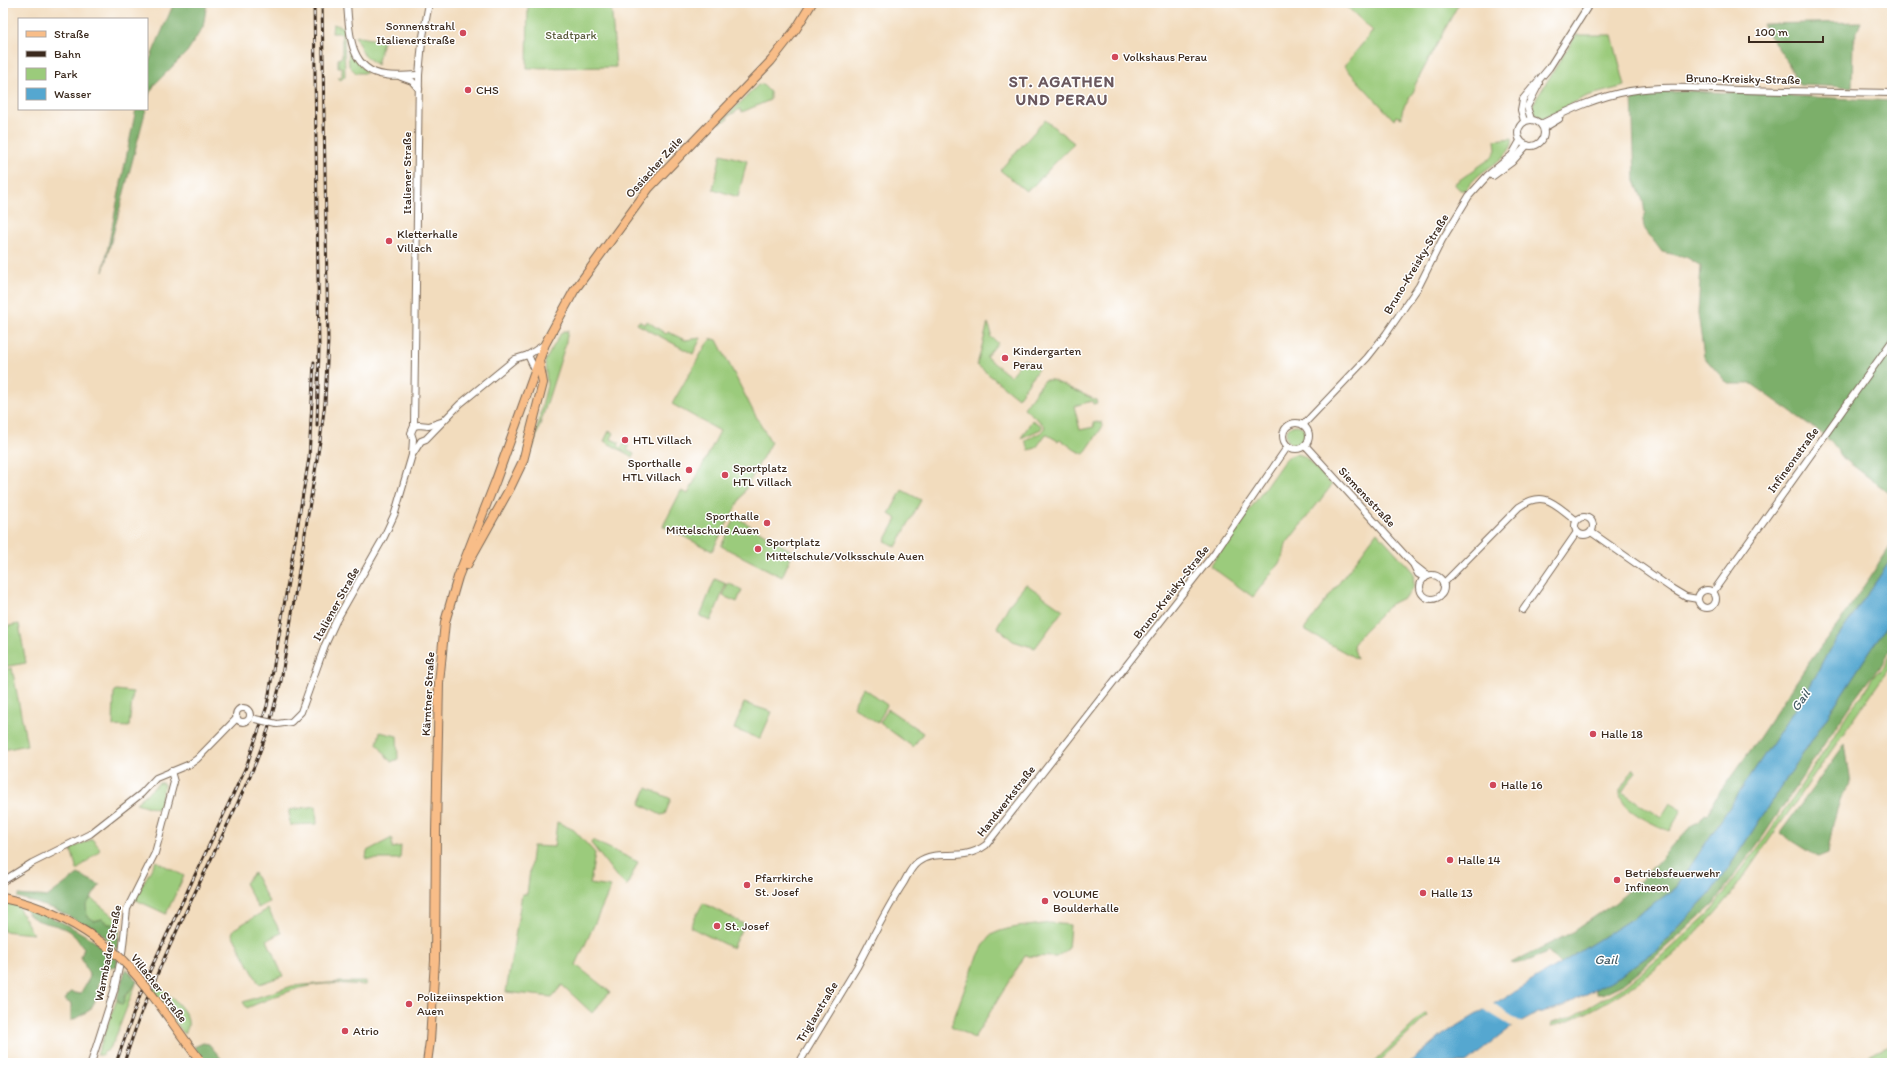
<svg xmlns="http://www.w3.org/2000/svg" width="1895" height="1066" font-family="Itim,sans-serif">
  <style>
    .green { fill: #9bcb7b; stroke: #6b7a4c }
    .forest { fill: #7caf6b; stroke: #5c6c44 }
    .water { fill: #55a7d0; stroke: #486877 }
    .pier { fill: #f2dcbd }
    .lines { fill: none; stroke-linecap: round; stroke-linejoin: round }
    .minor-casing { stroke: #7b6856; stroke-width: 8 }
    .major-casing { stroke: #7b6856; stroke-width: 10 }
    .minor { stroke: #fff; stroke-width: 6 }
    .major { stroke: #f8bd88; stroke-width: 8 }
    .rail-casing { stroke: #3b2a1e; stroke-width: 3 }
    .rail { stroke: #fff; stroke-width: 1.5; stroke-dasharray: 4.5; stroke-linecap: butt }
    .minor-bridge-casing { stroke: #7b6856; stroke-width: 8; stroke-linecap: butt }
    .major-bridge-casing { stroke: #7b6856; stroke-width: 10; stroke-linecap: butt }
    .minor-bridge { stroke: #fff; stroke-width: 6 }
    .major-bridge { stroke: #f8bd88; stroke-width: 8 }
    .poi-dot { fill: #d1495b; stroke: #fff; stroke-width: 1.5 }
    .labels { text-anchor: middle; stroke-width: 3; stroke-linejoin: round; paint-order: stroke }
    .poi-label { font-size: 12px; fill: #3b2a1e; stroke: #fff; text-anchor: start }
    .park-label { font-size: 12px; fill: #585a3a; stroke: #fff }
    .street-label { font-size: 12px; fill: #3b2a1e; stroke: #fff }
    .water-label { font-size: 13px; font-style: italic; fill: #455c65; stroke: #fff }
    .district-label { font-size: 16px; font-weight: bold; letter-spacing: 1px; fill: #6a585e; stroke: #fff }
  </style>
  <rect width="100%" height="100%" fill="#fff"/>
  <filter id="ink" filterUnits="userSpaceOnUse"><feTurbulence type="fractalNoise" baseFrequency=".025" numOctaves="2"/><feDisplacementMap in="SourceGraphic" scale="8" xChannelSelector="R" yChannelSelector="G"/><feConvolveMatrix kernelMatrix="1 2 1 2 8 2 1 2 1" color-interpolation-filters="sRGB"/></filter>
  <filter id="wash" filterUnits="userSpaceOnUse"><feTurbulence type="fractalNoise" baseFrequency=".012" numOctaves="4" result="noise"/><feDisplacementMap in="SourceGraphic" scale="16" xChannelSelector="R" yChannelSelector="G"/><feGaussianBlur stdDeviation="0.9" result="paint"/><feColorMatrix in="noise" values="0 0 0 0 0 0 0 0 0 0 0 0 0 0 0 0 0 1.4 0 .05"/><feComposite in="paint" operator="in"/></filter>
  <g filter="url(#wash)">
    <rect width="100%" height="100%" fill="#f2dcbd"/>
    <g class="green">
      <path d="M528,3H611L616,67L527,68Z"/>
      <path d="M1343,3H1459L1415,85C1415,97 1399,105 1402,118L1396,116L1394,120L1344,66L1373,31Z"/>
      <path d="M333,24L346,28L344,31L345,76L341,80L337,77H342V67H338V59L342,57V33H332Z"/>
      <path d="M1576,35H1612L1625,86L1587,96L1542,119L1534,112L1533,104Z"/>
      <path d="M355,36L383,41L377,65L364,55Z"/>
      <path d="M348,50H351L357,62L367,73H356L349,66Z"/>
      <path d="M762,84L770,92V100L742,112L740,109L727,117L728,119L719,124L758,85Z"/>
      <path d="M1045,120L1074,143L1032,187L1026,191L1000,170Z"/>
      <path d="M1512,138C1516,153 1488,167 1478,176C1473,180 1470,185 1465,190H1460L1455,185V183L1491,158L1496,150L1495,140Z"/>
      <path d="M721,154L747,161L738,197L713,189Z"/>
      <path d="M639,321L645,325L647,321L666,334L668,332L685,340L701,338L693,354L637,324Z"/>
      <path d="M988,323L992,334L990,336L998,343L986,357L1010,376L1024,359L1038,369L1018,398L977,365Z"/>
      <path d="M564,331H568L565,346L532,450L547,385L545,361L561,333Z"/>
      <path d="M714,339L717,340L753,411L771,442L712,551L663,526L681,491L688,494L720,431L672,404L706,345L710,340Z"/>
      <path d="M1044,380H1052L1096,400L1097,403L1093,404L1092,401L1074,406L1080,430L1094,427L1093,423L1098,422V423L1102,422L1103,426L1084,454L1075,450L1060,439L1058,441L1046,434L1036,448L1029,450L1025,440L1042,432L1045,426L1024,408Z"/>
      <path d="M1032,420L1042,426L1041,429L1021,438Z"/>
      <circle cx="1296" cy="435" r="10"/>
      <path d="M609,431L614,433L611,439L620,443L618,445L621,448L624,444L629,447L627,450L634,454L633,457L604,441Z"/>
      <path d="M1296,454L1304,456L1332,485L1286,544L1283,558L1253,597L1210,566L1284,461L1288,457Z"/>
      <path d="M902,490L921,500L896,547L885,541L897,519L889,514Z"/>
      <path d="M736,517L793,552L782,577L721,546Z"/>
      <path d="M1377,532L1413,572L1414,586L1407,596L1391,604L1362,633L1353,645L1357,659L1304,630Z"/>
      <path d="M715,579L726,584L711,621L700,616Z"/>
      <path d="M728,583L742,590L737,602L723,596Z"/>
      <path d="M1026,584L1063,610L1035,648L1013,641L997,627L1009,605Z"/>
      <path d="M19,624L26,663L3,667V627Z"/>
      <path d="M1892,652V664L1730,896C1693,941 1650,978 1599,1006C1584,1014 1568,1023 1551,1026L1552,1023L1574,1016L1623,987L1657,960L1709,913L1767,836L1829,744L1849,711L1866,690L1873,676L1885,666Z"/>
      <path d="M12,668L27,745L3,750V670Z"/>
      <path d="M863,688L887,705L878,723L853,706Z"/>
      <path d="M116,690L133,692L129,727L113,726L114,693Z"/>
      <path d="M744,703L772,712L760,739L734,729Z"/>
      <path d="M888,709L923,733L913,747L880,723Z"/>
      <path d="M380,732L397,736L398,759L391,762L377,744Z"/>
      <path d="M1634,768L1636,771L1622,792L1661,818L1670,803L1682,810L1669,831C1655,824 1617,810 1620,790Z"/>
      <path d="M159,783H163L164,785L159,810L136,803Z"/>
      <path d="M647,788L671,799L665,814L661,815L640,804Z"/>
      <path d="M316,806L317,824L290,825L289,810Z"/>
      <path d="M557,822L574,830L595,853L590,884L611,887L576,965L610,992L592,1013L562,985L552,997L506,992L522,894H527L533,846L554,847Z"/>
      <path d="M392,838V848L401,846L400,859H366L367,851Z"/>
      <path d="M92,839L99,847L100,850L77,870L71,849Z"/>
      <path d="M592,840L638,862L627,886L616,876L591,843Z"/>
      <path d="M156,861L184,876L166,914L134,899Z"/>
      <path d="M254,873L269,902L258,908L245,883Z"/>
      <path d="M91,898L118,920L120,915V925L108,924L102,919L94,921L87,916L85,905Z"/>
      <path d="M3,902L17,905L33,934L3,931Z"/>
      <path d="M703,903L744,924L732,948L690,927Z"/>
      <path d="M268,909L281,933L267,940L283,976L259,984L232,934L234,929Z"/>
      <path d="M1050,923L1070,925L1068,949L1056,957L1025,956L974,1038L951,1026C958,1009 979,942 993,934C1009,926 1032,926 1050,923Z"/>
      <path d="M137,981L114,1041L106,1052L105,1051L102,1055H97L117,999L120,1004Z"/>
      <path d="M341,982H366V985C352,984 338,983 323,984C297,986 271,998 247,1008L243,1002L292,986Z"/>
      <path d="M154,983C167,993 200,1017 184,1034L152,989Z"/>
      <path d="M1425,1013L1427,1016L1378,1063H1373Z"/>
      <path d="M1892,1044V1063H1855L1852,1058L1864,1056L1867,1060H1869L1867,1055Z"/>
    </g>
    <g class="forest">
      <path d="M174,3H207L203,27L187,52L155,84L149,94L147,104V66Z"/>
      <path d="M1861,22L1853,42L1852,87L1799,85L1788,63L1762,24Z"/>
      <path d="M1693,91L1892,101V495L1843,458L1831,442L1821,433L1752,384H1728L1704,357L1698,313L1701,266L1686,257L1662,252L1644,228L1643,220L1645,213L1643,201L1635,181L1632,94Z"/>
      <path d="M136,109H146L103,272Z"/>
      <path d="M1892,544V558L1826,655L1810,686L1676,888L1639,914L1560,964L1548,951L1531,960L1514,964L1511,963L1569,934L1615,903L1640,881L1692,825L1699,822L1705,814L1708,815L1714,800L1755,744L1808,664L1839,623Z"/>
      <path d="M1892,617V645L1884,662L1870,678L1848,708L1762,838L1714,903L1643,968L1621,985L1602,994H1597L1595,989L1620,976L1658,949L1709,895L1733,861Z"/>
      <path d="M1845,744L1851,784L1841,797L1833,823L1828,853L1818,857L1780,833Z"/>
      <path d="M78,874L100,885L86,905L87,916L94,921L102,919L108,924L120,925L118,950C110,943 97,926 87,926L57,910L17,897L19,895C29,897 36,895 47,897Z"/>
      <path d="M22,906C58,918 90,935 118,960L117,967H108L98,985L99,994L90,1010L71,1021V1004L65,1000L70,992L80,994L90,977L81,957L84,948C78,941 74,933 65,929C48,921 33,925 22,906Z"/>
      <path d="M126,968L137,981C134,988 128,991 124,997L125,1001L122,1005L117,999Z"/>
      <path d="M203,1043L209,1044L225,1063H206L194,1047Z"/>
    </g>
    <path class="water" d="M1892,558V617L1733,861L1709,895L1658,949L1620,976L1564,1006L1538,1013L1509,1029L1466,1063H1409L1444,1034L1560,964L1639,914L1676,888L1810,686L1826,655Z"/>
    <path class="pier" d="M1492,1003L1524,1024L1514,1028L1483,1009Z"/>
  </g>
  <g filter="url(#ink)">
    <g class="lines">
      <g class="minor-casing">
        <g id="minor">
          <path d="M347,3C349,30 349,71 385,75C396,77 408,75 419,75"/>
          <path d="M401,77L412,81L419,89"/>
          <path d="M1531,119L1527,107L1539,84"/>
          <circle cx="1531" cy="133" r="13"/>
          <path d="M1524,121L1521,110L1523,99L1549,68L1590,3"/>
          <path d="M1541,124C1569,110 1599,96 1630,91C1666,85 1703,89 1740,90C1790,91 1841,92 1892,93"/>
          <path d="M1544,128L1559,119"/>
          <path d="M1493,176L1512,162L1527,145"/>
          <path d="M528,355L535,370"/>
          <circle cx="1296" cy="436" r="13"/>
          <path d="M1304,424L1367,358L1386,334L1419,286L1442,240L1469,196L1488,175L1512,155L1520,141"/>
          <path d="M414,426L419,425L429,426L441,422"/>
          <path d="M1305,445L1413,564L1428,576"/>
          <path d="M412,455L413,439L411,433L414,426L419,75L422,42L429,3"/>
          <circle cx="1584" cy="526" r="9"/>
          <path d="M1591,532L1671,588L1686,597L1698,599"/>
          <path d="M1414,566L1418,574L1425,578"/>
          <circle cx="1432" cy="587" r="12"/>
          <path d="M1443,584L1519,507C1545,489 1555,505 1576,520"/>
          <circle cx="1707" cy="599" r="9"/>
          <path d="M1713,592L1892,341"/>
          <path d="M1523,610L1577,532"/>
          <circle cx="243" cy="715" r="7"/>
          <path d="M277,724L291,722L301,712L325,645L336,621L384,537L395,513L412,455L421,441L426,439L460,404L515,359L528,355L545,344"/>
          <path d="M3,881L32,863L90,834L141,794L156,778L190,764L197,759L237,718"/>
          <path d="M91,1063L114,991L122,954L127,909L155,853L174,782L171,771"/>
          <path d="M799,1063C818,1031 838,999 857,967C872,939 886,909 904,882C908,875 911,867 918,862C939,847 960,864 986,845L1215,552L1288,446"/>
        </g>
      </g>
      <g class="major-casing">
        <g id="major">
          <path d="M467,565L510,488L523,461L543,383L539,361"/>
          <path d="M3,898C47,907 78,924 113,951"/>
          <path d="M427,1063L430,1041L435,960L436,832L439,683L445,622L458,577L496,480L545,344L574,291L649,188L771,61L796,29L812,3"/>
        </g>
      </g>
      <use href="#minor" class="minor"/>
      <use href="#major" class="major"/>
      <g class="rail-casing">
        <g id="rail">
          <path d="M314,3L319,347L317,426"/>
          <path d="M116,1063L145,981L246,767L267,706L309,458L314,362"/>
          <path d="M124,1063C157,957 213,863 256,762L268,730L281,681L320,441L325,403L328,340L322,3"/>
        </g>
      </g>
      <use href="#rail" class="rail"/>
      <g class="minor-bridge-casing">
        <path id="minor-bridge" d="M255,719L277,724"/>
      </g>
      <g class="major-bridge-casing">
        <path id="major-bridge" d="M113,951C147,982 171,1023 199,1059"/>
      </g>
      <use href="#minor-bridge" class="minor-bridge"/>
      <use href="#major-bridge" class="major-bridge"/>
    </g>
  </g>
  <g class="poi-dot">
    <circle cx="463" cy="33" r="4"/>
    <circle cx="1115" cy="57" r="4"/>
    <circle cx="468" cy="90" r="4"/>
    <circle cx="389" cy="241" r="4"/>
    <circle cx="1005" cy="358" r="4"/>
    <circle cx="625" cy="440" r="4"/>
    <circle cx="689" cy="470" r="4"/>
    <circle cx="725" cy="475" r="4"/>
    <circle cx="767" cy="523" r="4"/>
    <circle cx="758" cy="549" r="4"/>
    <circle cx="1593" cy="734" r="4"/>
    <circle cx="1493" cy="785" r="4"/>
    <circle cx="1450" cy="860" r="4"/>
    <circle cx="1617" cy="880" r="4"/>
    <circle cx="747" cy="885" r="4"/>
    <circle cx="1423" cy="893" r="4"/>
    <circle cx="1045" cy="901" r="4"/>
    <circle cx="717" cy="926" r="4"/>
    <circle cx="409" cy="1004" r="4"/>
    <circle cx="345" cy="1031" r="4"/>
  </g>
  <g class="labels">
    <g class="poi-label">
      <text x="455" y="30" text-anchor="end">Sonnenstrahl<tspan x="455" dy="14">Italienerstraße</tspan></text>
      <text x="1123" y="61">Volkshaus Perau</text>
      <text x="476" y="94">CHS</text>
      <text x="397" y="238">Kletterhalle<tspan x="397" dy="14">Villach</tspan></text>
      <text x="1013" y="355">Kindergarten<tspan x="1013" dy="14">Perau</tspan></text>
      <text x="633" y="444">HTL Villach</text>
      <text x="681" y="467" text-anchor="end">Sporthalle<tspan x="681" dy="14">HTL Villach</tspan></text>
      <text x="733" y="472">Sportplatz<tspan x="733" dy="14">HTL Villach</tspan></text>
      <text x="759" y="520" text-anchor="end">Sporthalle<tspan x="759" dy="14">Mittelschule Auen</tspan></text>
      <text x="766" y="546">Sportplatz<tspan x="766" dy="14">Mittelschule/Volksschule Auen</tspan></text>
      <text x="1601" y="738">Halle 18</text>
      <text x="1501" y="789">Halle 16</text>
      <text x="1458" y="864">Halle 14</text>
      <text x="1625" y="877">Betriebsfeuerwehr<tspan x="1625" dy="14">Infineon</tspan></text>
      <text x="755" y="882">Pfarrkirche<tspan x="755" dy="14">St. Josef</tspan></text>
      <text x="1431" y="897">Halle 13</text>
      <text x="1053" y="898">VOLUME<tspan x="1053" dy="14">Boulderhalle</tspan></text>
      <text x="725" y="930">St. Josef</text>
      <text x="417" y="1001">Polizeiinspektion<tspan x="417" dy="14">Auen</tspan></text>
      <text x="353" y="1035">Atrio</text>
    </g>
    <g class="park-label">
      <text x="571" y="39">Stadtpark</text>
    </g>
    <g class="street-label">
      <text transform="translate(1743 79) rotate(1)" y="4">Bruno-Kreisky-Straße</text>
      <text transform="translate(654 167) rotate(-48)" y="4">Ossiacher Zeile</text>
      <text transform="translate(407 173) rotate(-90)" y="4">Italiener Straße</text>
      <text transform="translate(1416 264) rotate(-59)" y="4">Bruno-Kreisky-Straße</text>
      <text transform="translate(1793 460) rotate(-54)" y="4">Infineonstraße</text>
      <text transform="translate(1367 497) rotate(47)" y="4">Siemensstraße</text>
      <text transform="translate(1171 592) rotate(-52)" y="4">Bruno-Kreisky-Straße</text>
      <text transform="translate(336 604) rotate(-61)" y="4">Italiener Straße</text>
      <text transform="translate(428 694) rotate(-87)" y="4">Kärntner Straße</text>
      <text transform="translate(1006 801) rotate(-52)" y="4">Handwerkstraße</text>
      <text transform="translate(108 953) rotate(-79)" y="4">Warmbader Straße</text>
      <text transform="translate(159 988) rotate(52)" y="4">Villacher Straße</text>
      <text transform="translate(817 1012) rotate(-59)" y="4">Triglavstraße</text>
    </g>
    <g class="water-label">
      <text transform="translate(1800 700) rotate(-55)" y="5">Gail</text>
      <text x="1606" y="964">Gail</text>
    </g>
    <g class="district-label">
      <text x="1062" y="87">ST. AGATHEN<tspan x="1062" dy="18">UND PERAU</tspan></text>
    </g>
  </g>
  <rect width="1895" height="1066" fill="none" stroke="#fff" stroke-width="16"/>
  <rect x="18" y="18" width="130" height="92" fill="#ffffff" stroke="#b1aaa5"/>
  <rect x="26" y="31" width="20" height="6" fill="#f8bd88" stroke="#b1aaa5"/>
  <text x="54" y="38" font-size="12" fill="#3b2a1e">Straße</text>
  <rect x="26" y="51" width="20" height="6" fill="#3b2a1e" stroke="#b1aaa5"/>
  <text x="54" y="58" font-size="12" fill="#3b2a1e">Bahn</text>
  <rect x="26" y="68" width="20" height="12" fill="#9bcb7b" stroke="#b1aaa5"/>
  <text x="54" y="78" font-size="12" fill="#3b2a1e">Park</text>
  <rect x="26" y="88" width="20" height="12" fill="#55a7d0" stroke="#b1aaa5"/>
  <text x="54" y="98" font-size="12" fill="#3b2a1e">Wasser</text>
  <path d="M1749 36v6h74v-6" fill="none" stroke="#3b2a1e" stroke-width="2"/>
  <text x="1755" y="36" font-size="12" fill="#3b2a1e" stroke="#ffffff" stroke-width="3" paint-order="stroke">100 m</text>
</svg>
